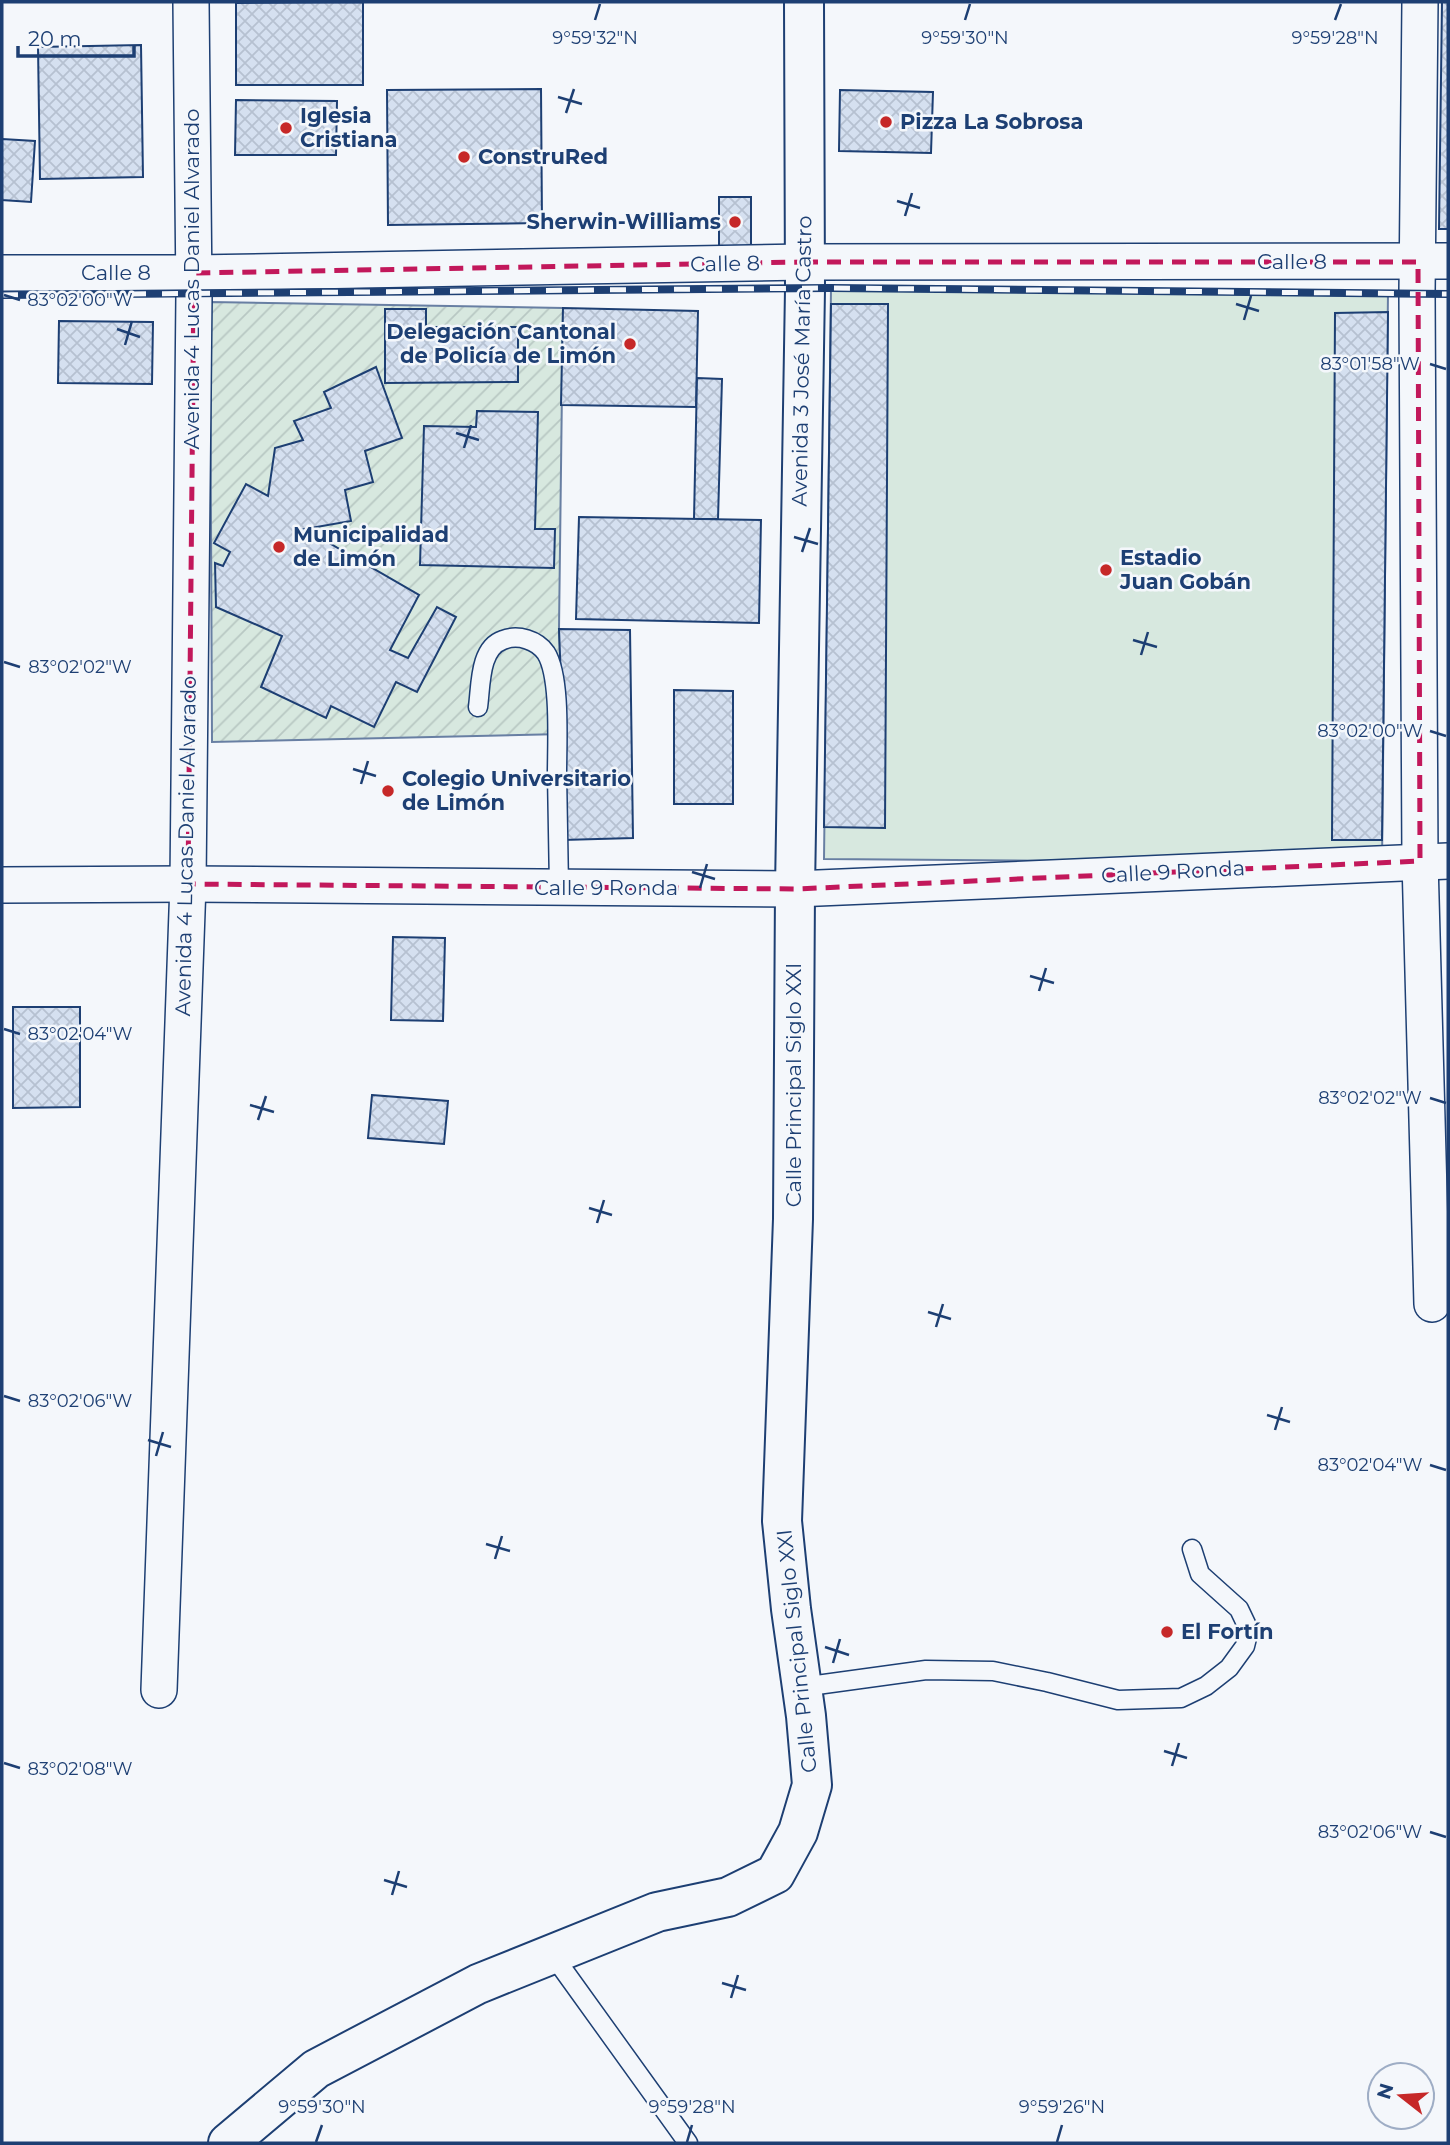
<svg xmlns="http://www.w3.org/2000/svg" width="1450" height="2145" font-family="Montserrat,sans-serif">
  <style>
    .grass { fill: #d7e8df; stroke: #687fa3; stroke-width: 2 }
    .garden { fill: url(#garden-furrows); stroke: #687fa3; stroke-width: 2 }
    .building { fill: url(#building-cross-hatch); stroke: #1d3f73; stroke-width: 2 }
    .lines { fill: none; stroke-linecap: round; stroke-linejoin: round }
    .lane-casing { stroke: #1d3f73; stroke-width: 21 }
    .street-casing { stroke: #1d3f73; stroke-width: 38 }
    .secondary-casing { stroke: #1d3f73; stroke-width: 42 }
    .lane { stroke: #f4f7fb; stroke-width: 18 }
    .street { stroke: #f4f7fb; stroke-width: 35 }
    .secondary { stroke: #f4f7fb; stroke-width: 38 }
    .rail-casing { stroke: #1d3f73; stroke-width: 8 }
    .rail { stroke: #f4f7fb; stroke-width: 5; stroke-dasharray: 16; stroke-linecap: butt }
    .marked { fill: none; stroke: #c2185b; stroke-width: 5; stroke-dasharray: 14 9; stroke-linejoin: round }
    .ticks { fill: none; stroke: #1d3f73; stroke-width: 2.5 }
    .poi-dot { fill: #c62828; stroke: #f4f7fb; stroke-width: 2.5 }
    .labels { text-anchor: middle; stroke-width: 5; stroke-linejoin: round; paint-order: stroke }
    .poi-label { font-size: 21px; font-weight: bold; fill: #1d3f73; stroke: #f4f7fb; text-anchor: start }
    .street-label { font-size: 21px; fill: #1d3f73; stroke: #f4f7fb }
    .ticks-label { font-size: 18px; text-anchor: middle; fill: #1d3f73; stroke: #f4f7fb; stroke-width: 5; stroke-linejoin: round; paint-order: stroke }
  </style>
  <defs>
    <pattern id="garden-furrows" width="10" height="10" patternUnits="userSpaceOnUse" patternTransform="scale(1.75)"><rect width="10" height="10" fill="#d7e8df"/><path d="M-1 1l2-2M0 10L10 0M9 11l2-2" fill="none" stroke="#b8c8c3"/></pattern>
    <pattern id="building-cross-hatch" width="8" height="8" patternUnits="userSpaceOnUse" patternTransform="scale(1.75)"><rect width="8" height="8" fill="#d5e0f0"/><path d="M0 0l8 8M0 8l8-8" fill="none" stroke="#b6c1d1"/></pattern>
  </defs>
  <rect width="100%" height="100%" fill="#f4f7fb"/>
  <path class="grass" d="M831,288L1388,292L1382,863L824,859Z"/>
  <path class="garden" d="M210,302L563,308L559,629L563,734L212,742Z"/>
  <g class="building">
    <path d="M363,2V85H236V3Z"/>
    <path d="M1442,2H1448V229H1439Z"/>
    <path d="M141,45L143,177L40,179L38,47Z"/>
    <path d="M541,89L542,223L388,225L387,90Z"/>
    <path d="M840,90L933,92L931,153L839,151Z"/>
    <path d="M236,100L337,101L336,155H235Z"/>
    <path d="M2,139L35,141L31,202L2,200Z"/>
    <rect x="719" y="197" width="32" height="49"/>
    <path d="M831,304H888L885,828L824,827Z"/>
    <path d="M563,308L698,311L696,407L561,405Z"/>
    <path d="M385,309H426V327H518V382L385,383Z"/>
    <path d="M1388,312L1382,840H1332L1335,313Z"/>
    <path d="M59,321L153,322L152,384L58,383Z"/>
    <path d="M376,367L402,438L365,451L373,482L345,490L351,521L305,529L419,595L390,650L408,658L437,607L456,617L417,692L396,682L374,727L331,706L326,718L261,687L282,636L216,607L215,563L223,566L230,552L214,543L246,484L268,496L275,448L303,440L294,421L331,408L324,392Z"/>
    <path d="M697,378L722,379L718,519H694Z"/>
    <path d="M477,411L538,412L535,529H555L554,568L420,565L424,426L476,427Z"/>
    <path d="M579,517L761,520L759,623L576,619Z"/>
    <path d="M559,629L630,630L633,838L563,840V734Z"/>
    <path d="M674,690L733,691V804H674Z"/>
    <path d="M393,937L445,938L443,1021L391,1020Z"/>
    <path d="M13,1007H80V1107L13,1108Z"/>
    <path d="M372,1095L448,1101L444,1144L368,1138Z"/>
  </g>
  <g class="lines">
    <g class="lane-casing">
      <g id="lane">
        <path d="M478,707C481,686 479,648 503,640C518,634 537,640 546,653C561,677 557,744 557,774C558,812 558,850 559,887"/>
        <path d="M802,1687L926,1670L993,1671L1047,1682L1118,1700L1181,1698L1206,1686L1229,1668L1245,1646L1249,1630L1239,1609L1200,1574L1192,1549"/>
        <path d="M552,1954L688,2143"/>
      </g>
    </g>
    <g class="street-casing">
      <g id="street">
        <path d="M1420,2L1417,293L1420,861L1432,1304"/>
        <path d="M2,273H194L804,262L1448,261"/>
        <path d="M2,885L188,884L795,889L1448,861"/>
        <path d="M159,1690L188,884L194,294L191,2"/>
      </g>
    </g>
    <g class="secondary-casing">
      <path id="secondary" d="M228,2143L316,2069L478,1984L657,1912L728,1897L775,1874L798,1832L812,1785L806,1716L791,1609L782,1521L793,1219L795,889L805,289L804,2"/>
    </g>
    <use href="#lane" class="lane"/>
    <use href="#street" class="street"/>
    <use href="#secondary" class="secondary"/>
    <g class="rail-casing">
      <path id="rail" d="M2,295L831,288L1448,294"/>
    </g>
    <use href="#rail" class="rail"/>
  </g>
  <path class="marked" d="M804,262H1418L1420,861L795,889L188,884L194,273Z"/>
  <path class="ticks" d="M595,20L600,4M965,20L970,4M1335,20L1341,4M558,97L582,104M566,113L574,89M897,201L920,208M905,216L912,193M4,295L20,300M1236,304L1259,311M1244,320L1251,296M117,329L140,337M125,345L132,321M1430,364L1446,369M456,433L479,440M464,448L471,425M794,537L818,544M802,552L810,528M1133,640L1157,647M1141,655L1148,632M4,662L20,667M1430,731L1446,736M353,769L376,776M361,784L368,761M692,872L715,879M700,888L707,864M1030,976L1054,983M1039,991L1046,968M4,1029L20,1034M1430,1098L1446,1103M250,1105L274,1112M258,1120L266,1096M589,1208L612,1215M597,1223L604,1200M928,1312L951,1319M936,1327L943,1304M4,1396L20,1401M1267,1415L1290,1422M1275,1430L1282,1407M148,1440L171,1447M156,1456L163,1432M1430,1465L1446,1470M486,1544L510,1551M495,1559L502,1536M825,1647L849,1655M833,1663L840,1639M1164,1751L1187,1758M4,1763L20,1768M1172,1766L1179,1743M1430,1832L1446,1837M384,1880L407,1887M392,1895L399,1871M722,1983L746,1990M731,1998L738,1975M316,2142L322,2125M687,2142L692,2125M1057,2142L1062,2125"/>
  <g class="poi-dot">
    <circle cx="886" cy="122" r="7"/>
    <circle cx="286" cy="128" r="7"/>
    <circle cx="464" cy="157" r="7"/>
    <circle cx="735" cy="222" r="7"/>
    <circle cx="630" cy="344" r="7"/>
    <circle cx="279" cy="547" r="7"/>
    <circle cx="1106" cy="570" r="7"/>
    <circle cx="388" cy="791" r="7"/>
    <circle cx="1167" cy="1632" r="7"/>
  </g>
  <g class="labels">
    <g class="poi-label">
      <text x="300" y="123">Iglesia<tspan x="300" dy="24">Cristiana</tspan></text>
      <text x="900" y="129">Pizza La Sobrosa</text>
      <text x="478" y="164">ConstruRed</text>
      <text x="721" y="229" text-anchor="end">Sherwin-Williams</text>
      <text x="616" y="339" text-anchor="end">Delegación Cantonal<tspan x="616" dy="24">de Policía de Limón</tspan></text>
      <text x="293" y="542">Municipalidad<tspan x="293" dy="24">de Limón</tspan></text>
      <text x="1120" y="565">Estadio<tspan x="1120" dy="24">Juan Gobán</tspan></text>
      <text x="402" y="786">Colegio Universitario<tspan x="402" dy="24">de Limón</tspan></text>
      <text x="1181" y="1639">El Fortín</text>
    </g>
    <g class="street-label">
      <text x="1292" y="269">Calle 8</text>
      <text transform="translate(725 264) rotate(-1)" y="7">Calle 8</text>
      <text x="116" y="280">Calle 8</text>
      <text transform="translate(192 279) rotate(-90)" y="7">Avenida 4 Lucas Daniel Alvarado</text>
      <text transform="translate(802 361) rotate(-89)" y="7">Avenida 3 José María Castro</text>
      <text transform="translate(186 846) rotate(-89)" y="7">Avenida 4 Lucas Daniel Alvarado</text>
      <text transform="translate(1173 872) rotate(-3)" y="7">Calle 9 Ronda</text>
      <text x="606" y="895">Calle 9 Ronda</text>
      <text transform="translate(794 1085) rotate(-90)" y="7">Calle Principal Siglo XXI</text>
      <text transform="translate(797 1651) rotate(-96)" y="7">Calle Principal Siglo XXI</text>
    </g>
  </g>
  <g class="ticks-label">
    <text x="595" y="44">9°59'32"N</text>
    <text x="965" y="44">9°59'30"N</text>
    <text x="1335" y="44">9°59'28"N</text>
    <text x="80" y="306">83°02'00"W</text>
    <text x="1370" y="370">83°01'58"W</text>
    <text x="80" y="673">83°02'02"W</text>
    <text x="1370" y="737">83°02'00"W</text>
    <text x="80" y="1040">83°02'04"W</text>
    <text x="1370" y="1104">83°02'02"W</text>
    <text x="80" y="1407">83°02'06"W</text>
    <text x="1370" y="1471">83°02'04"W</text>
    <text x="80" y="1775">83°02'08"W</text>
    <text x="1370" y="1838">83°02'06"W</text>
    <text x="322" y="2113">9°59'30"N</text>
    <text x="692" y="2113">9°59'28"N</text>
    <text x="1062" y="2113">9°59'26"N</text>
  </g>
  <rect width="1450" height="2145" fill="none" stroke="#1d3f73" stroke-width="7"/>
  <g transform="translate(1401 2096) rotate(287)"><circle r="33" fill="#f4f7fb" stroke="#9eadc5" stroke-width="2"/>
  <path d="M0-5L12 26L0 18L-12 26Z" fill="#c62828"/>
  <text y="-10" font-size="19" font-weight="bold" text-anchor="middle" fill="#1d3f73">N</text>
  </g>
  <path d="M18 46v10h116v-10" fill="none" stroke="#1d3f73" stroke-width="3.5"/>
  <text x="28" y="46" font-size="21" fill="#1d3f73" stroke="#f4f7fb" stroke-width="5" paint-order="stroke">20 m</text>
</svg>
